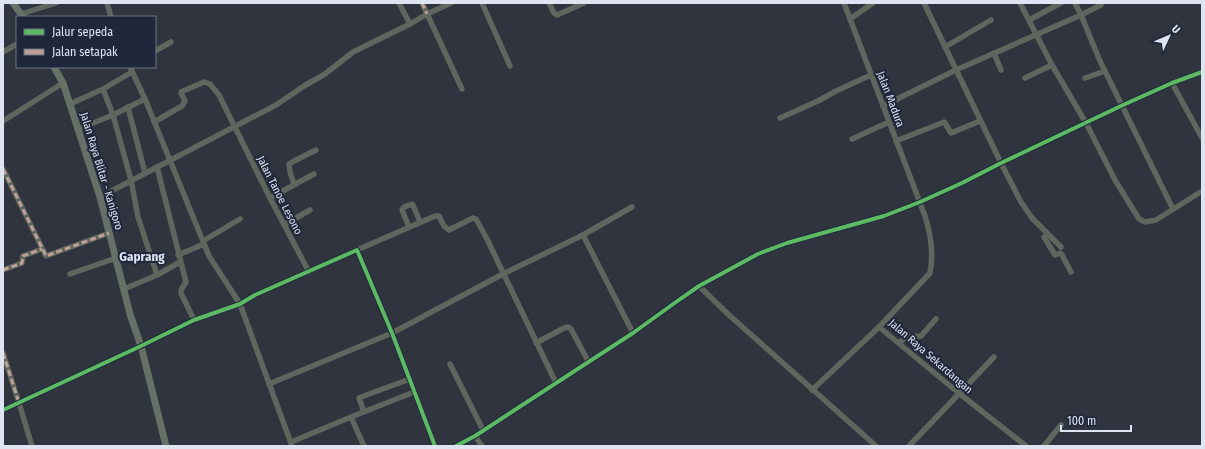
<svg xmlns="http://www.w3.org/2000/svg" width="1205" height="449" font-family="'Fira Sans Condensed',sans-serif">
  <style>
    .lines { fill: none; stroke-linecap: round; stroke-linejoin: round }
    .minor { stroke: #5f665e; stroke-width: 5.5 }
    .major { stroke: #667066; stroke-width: 7 }
    .quiet { stroke: #bda197; stroke-width: 3; stroke-dasharray: 6 3; stroke-linecap: butt }
    .cycleway-casing { stroke: #1f273b; stroke-width: 6 }
    .cycleway { stroke: #5cba63; stroke-width: 4 }
    .labels { text-anchor: middle; stroke-width: 4; stroke-linejoin: round; paint-order: stroke }
    .street-label { font-size: 11px; fill: #dee4f2; stroke: #1f273b }
    .quarter-label { font-size: 13px; font-weight: bold; fill: #dee4f2; stroke: #1f273b }
  </style>
  <rect width="100%" height="100%" fill="#2f343f"/>
  <g class="lines">
    <g class="minor">
      <path d="M107,3L111,17"/>
      <path d="M399,3L410,24"/>
      <path d="M422,3L462,89"/>
      <path d="M482,3L510,66"/>
      <path d="M549,3L554,13L557,15L584,3"/>
      <path d="M844,3L925,216C931,235 934,253 930,273L879,327L960,394L1026,446"/>
      <path d="M924,3L1001,163L1021,202L1032,218L1061,247"/>
      <path d="M1020,3L1052,65L1086,123L1115,180L1139,219L1145,222L1156,220L1202,191"/>
      <path d="M1075,3L1081,15L1101,5"/>
      <path d="M21,14L56,3"/>
      <path d="M850,19L873,3"/>
      <path d="M1029,20L1061,3"/>
      <path d="M945,47L991,20"/>
      <path d="M155,51L171,42"/>
      <path d="M3,52L17,44"/>
      <path d="M994,53L1001,70"/>
      <path d="M130,67L145,99L209,256L240,304L292,446"/>
      <path d="M1025,78L1052,65"/>
      <path d="M1085,78L1105,71"/>
      <path d="M1172,83L1202,138"/>
      <path d="M103,89L132,72"/>
      <path d="M70,104L103,89L113,115L131,180L138,217L157,275"/>
      <path d="M883,106L956,70L1081,15L1100,61L1173,209"/>
      <path d="M128,107L145,173"/>
      <path d="M780,118L818,101L836,91L871,75"/>
      <path d="M3,121L63,83"/>
      <path d="M154,122L182,106L185,101L181,93V92L204,82L210,84L219,95L270,198L309,272"/>
      <path d="M78,129L113,115L145,99"/>
      <path d="M852,139L889,122"/>
      <path d="M896,141L944,122L945,123L951,133L980,121"/>
      <path d="M157,167L186,282L181,290V293L194,320"/>
      <path d="M3,169L46,256L109,233"/>
      <path d="M294,184L290,172L289,164L294,161L316,150"/>
      <path d="M100,197L276,105L304,86L325,74L353,52L410,24L427,14L451,3"/>
      <path d="M270,198L314,174"/>
      <path d="M284,225L310,210"/>
      <path d="M409,227L402,210L404,207L412,204L413,205L420,222"/>
      <path d="M583,235L632,207"/>
      <path d="M1044,237L1055,255L1060,253L1062,255L1071,272"/>
      <path d="M203,241L240,219"/>
      <path d="M357,250L435,216H439L444,226L449,230L473,218L476,219L487,239L556,383"/>
      <path d="M178,255L204,244"/>
      <path d="M3,270L22,263L23,256L42,249"/>
      <path d="M70,274L116,258"/>
      <path d="M699,286L729,315L876,446"/>
      <path d="M124,289L157,275L180,262"/>
      <path d="M536,343L564,328L568,327L571,329L588,361"/>
      <path d="M899,343L906,337L921,336L936,319"/>
      <path d="M3,353L19,403L32,446"/>
      <path d="M450,364L483,430"/>
      <path d="M269,384L392,333L503,274L583,235L633,333"/>
      <path d="M812,390L879,327"/>
      <path d="M3,410L141,346L194,320L240,304L255,295L357,250L392,333L435,446"/>
      <path d="M364,412L359,398L361,397L410,379"/>
      <path d="M351,417L414,392"/>
      <path d="M475,436L482,446"/>
      <path d="M291,442L351,417L364,446"/>
      <path d="M456,446L475,436L633,333L676,302L699,286L758,254L787,243L884,216L920,202L962,183L1001,163L1123,105L1172,83L1202,72"/>
      <path d="M909,446L994,357"/>
      <path d="M1044,446L1061,425"/>
    </g>
    <g class="major">
      <path d="M13,3L23,17"/>
      <path d="M54,67L63,83L100,197L130,314L141,346L166,446"/>
    </g>
    <g class="quiet">
      <path d="M422,3L427,14"/>
      <path d="M3,169L46,256L109,233"/>
      <path d="M3,270L22,263L23,256L42,249"/>
      <path d="M3,353L19,403"/>
    </g>
    <g class="cycleway-casing">
      <g id="cycleway">
        <path d="M3,410L141,346L194,320L240,304L255,295L357,250L392,333L435,446"/>
        <path d="M456,446L475,436L633,333L676,302L699,286L758,254L787,243L884,216L920,202L962,183L1001,163L1123,105L1172,83L1202,72"/>
      </g>
    </g>
    <use href="#cycleway" class="cycleway"/>
  </g>
  <g class="labels">
    <g class="street-label">
      <text transform="translate(891 99) rotate(69)" y="4">Jalan Madura</text>
      <text transform="translate(102 171) rotate(73)" y="4">Jalan Raya Blitar - Kanigoro</text>
      <text transform="translate(280 195) rotate(63)" y="4">Jalan Tanoe Lesono</text>
      <text transform="translate(931 356) rotate(41)" y="4">Jalan Raya Sekardangan</text>
    </g>
    <g class="quarter-label">
      <text x="142" y="261">Gaprang</text>
    </g>
  </g>
  <rect width="1205" height="449" fill="none" stroke="#dee4f2" stroke-width="8"/>
  <rect x="16" y="16" width="140" height="52" fill="#1f273b" stroke="#6b7384"/>
  <rect x="24" y="29" width="20" height="6" fill="#5cba63" stroke="#6b7384"/>
  <text x="52" y="36" font-size="12" fill="#dee4f2">Jalur sepeda</text>
  <rect x="24" y="49" width="20" height="6" fill="#bda197" stroke="#6b7384"/>
  <text x="52" y="56" font-size="12" fill="#dee4f2">Jalan setapak</text>
  <g transform="translate(1169 36) rotate(46)" stroke="#1f273b" stroke-width="3" paint-order="stroke">
  <path d="M0-3L7 15L0 10L-7 15Z" fill="#dee4f2"/>
  <text y="-6" font-size="11" font-weight="bold" text-anchor="middle" fill="#dee4f2">U</text>
  </g>
  <path d="M1061 425v6h70v-6" fill="none" stroke="#dee4f2" stroke-width="2"/>
  <text x="1067" y="425" font-size="12" fill="#dee4f2" stroke="#1f273b" stroke-width="3" paint-order="stroke">100 m</text>
</svg>
